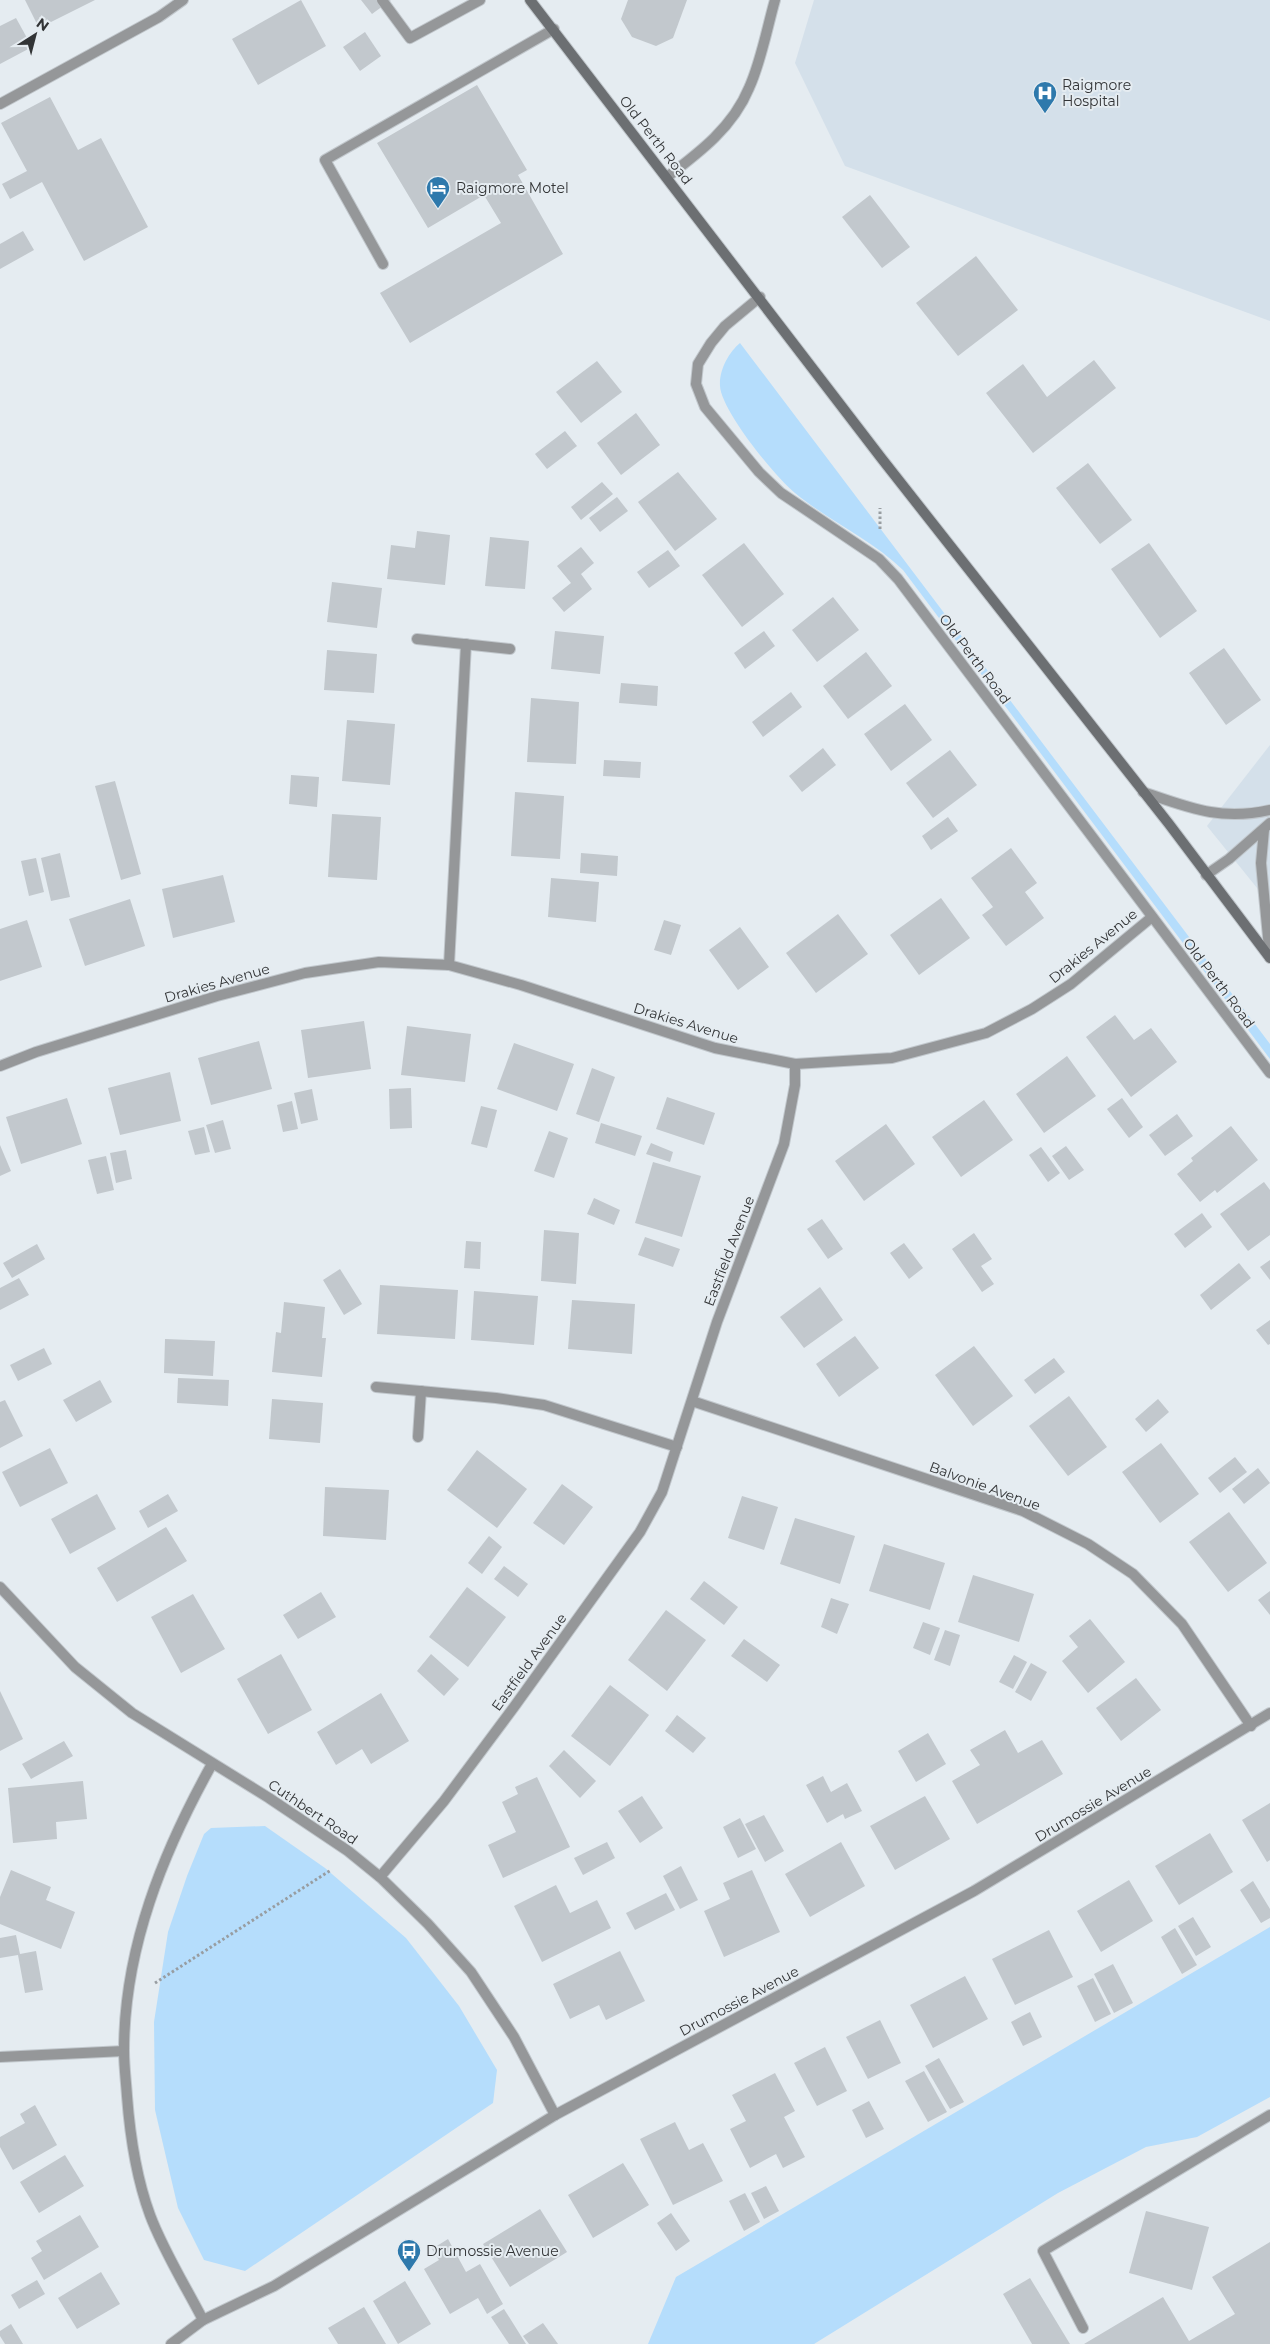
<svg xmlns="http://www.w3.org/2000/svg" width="1270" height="2344" font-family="Montserrat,sans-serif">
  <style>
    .built { fill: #d4e0ea }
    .green { fill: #b5ddfc }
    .building { fill: #c2c8cd }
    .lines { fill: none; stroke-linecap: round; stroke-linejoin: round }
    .lane-casing { stroke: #c1c7cc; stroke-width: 12 }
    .street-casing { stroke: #c1c7cc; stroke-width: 12 }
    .secondary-casing { stroke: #c1c7cc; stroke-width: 12 }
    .path { stroke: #989da1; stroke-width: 3; stroke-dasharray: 2.5 2.5; stroke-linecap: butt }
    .lane { stroke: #959799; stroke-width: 10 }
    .street { stroke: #959799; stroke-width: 10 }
    .secondary { stroke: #6c6f72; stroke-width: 10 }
    .labels { text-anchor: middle; stroke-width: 4; stroke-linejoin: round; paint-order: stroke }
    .poi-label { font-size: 14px; fill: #323436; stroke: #e5ecf1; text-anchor: start }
    .street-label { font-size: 14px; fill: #323436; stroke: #e5ecf1 }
  </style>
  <rect width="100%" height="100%" fill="#e5ecf1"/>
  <g class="built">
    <path d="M814,0H1270V321L845,166L795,63Z"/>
    <path d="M1270,745V904L1207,826Z"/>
  </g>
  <g class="green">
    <path d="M740,343L1270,1044V1059L903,570C871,539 829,521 795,493C775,477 721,410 720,386C719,370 729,352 740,343Z"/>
    <path d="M265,1826L325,1868L406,1938L459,2006L497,2070L493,2103L245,2271L204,2260L178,2208L155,2110L154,2022L168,1932L187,1876L204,1834L211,1828Z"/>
    <path d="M1270,1927V2097L1197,2137L1146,2147L1058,2193L814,2344H648L676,2277Z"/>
  </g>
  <g class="building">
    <path d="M25,0H95L39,28Z"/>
    <path d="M301,0L326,46L258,85L232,39Z"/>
    <path d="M361,0H391L372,14Z"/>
    <path d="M628,0H687L673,38L656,46L632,37L621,19Z"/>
    <path d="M16,18L32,47L0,64V26Z"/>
    <path d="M365,32L381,56L360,71L343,47Z"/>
    <path d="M477,85L527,170L518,175L563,254L410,343L380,293L501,223L484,195L428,228L377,143Z"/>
    <path d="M50,97L78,150L101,138L148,227L84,261L42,182L10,199L2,184L27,171L1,123Z"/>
    <path d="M870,195L910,247L882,268L842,217Z"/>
    <path d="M23,231L34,250L0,269V244Z"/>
    <path d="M976,256L1018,310L958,356L916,303Z"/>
    <path d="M1094,360L1116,388L1033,453L986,393L1023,364L1047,397Z"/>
    <path d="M597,361L622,392L581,423L556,392Z"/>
    <path d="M636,413L660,445L621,475L597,443Z"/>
    <path d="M565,431L577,446L547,469L535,454Z"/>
    <path d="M1088,463L1132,520L1100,544L1056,488Z"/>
    <path d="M678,472L717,519L675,551L638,502Z"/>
    <path d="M602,482L613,494L581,520L571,507Z"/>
    <path d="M617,497L628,511L600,532L589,518Z"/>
    <path d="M417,531L450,535L445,585L387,579L391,545L415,548Z"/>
    <path d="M490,537L529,541L525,589L485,586Z"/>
    <path d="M744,543L784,594L742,627L702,575Z"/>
    <path d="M1149,543L1197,611L1160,638L1111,569Z"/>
    <path d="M581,547L594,563L581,574L592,589L564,612L552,598L571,583L557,566Z"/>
    <path d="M668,550L680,566L649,588L637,572Z"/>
    <path d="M332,582L382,588L377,628L327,622Z"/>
    <path d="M833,597L859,630L817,662L792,630Z"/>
    <path d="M555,631L604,636L600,674L551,669Z"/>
    <path d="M764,631L775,646L745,669L734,653Z"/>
    <path d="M1224,648L1261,700L1226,725L1189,673Z"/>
    <path d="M327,650L377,654L374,693L324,690Z"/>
    <path d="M866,652L892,686L848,719L823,686Z"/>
    <path d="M621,683L658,686L657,706L619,703Z"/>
    <path d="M791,692L802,707L763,737L752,722Z"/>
    <path d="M531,698L579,702L576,764L527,762Z"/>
    <path d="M905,704L932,740L891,771L864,734Z"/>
    <path d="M347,720L395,724L390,785L342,781Z"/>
    <path d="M823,748L836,765L802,792L789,776Z"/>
    <path d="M950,750L977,785L933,818L906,783Z"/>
    <path d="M604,760L641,762L640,778L603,776Z"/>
    <path d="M291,775L319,777L317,807L289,804Z"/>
    <path d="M115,781L141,874L121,880L95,786Z"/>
    <path d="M515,792L564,796L560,859L511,856Z"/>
    <path d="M332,814L381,817L377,880L328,877Z"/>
    <path d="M948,817L958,831L931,850L922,836Z"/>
    <path d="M1011,848L1037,883L1025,892L1044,918L1006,946L982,915L993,907L971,878Z"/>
    <path d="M60,853L70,897L51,901L41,858Z"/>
    <path d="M581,853L618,856L617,876L580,873Z"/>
    <path d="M36,858L44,892L29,896L21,861Z"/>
    <path d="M223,875L235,922L173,938L162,889Z"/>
    <path d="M551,878L599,882L596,922L548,917Z"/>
    <path d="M941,898L970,938L919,975L890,935Z"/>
    <path d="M130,899L145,946L85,966L69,919Z"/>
    <path d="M838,914L868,954L816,993L786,953Z"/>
    <path d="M27,920L42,967L0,981V929Z"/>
    <path d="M664,920L681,925L671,955L654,950Z"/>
    <path d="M740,927L769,967L738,990L709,950Z"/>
    <path d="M1115,1015L1134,1040L1151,1028L1177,1062L1131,1097L1086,1037Z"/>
    <path d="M364,1021L371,1069L308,1078L301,1030Z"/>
    <path d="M407,1026L471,1034L465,1082L401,1075Z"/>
    <path d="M259,1041L272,1089L211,1105L198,1058Z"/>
    <path d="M514,1043L574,1064L557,1111L497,1089Z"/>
    <path d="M1067,1056L1096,1096L1044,1133L1016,1094Z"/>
    <path d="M592,1068L615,1077L599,1122L576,1114Z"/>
    <path d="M170,1072L181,1121L120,1135L108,1088Z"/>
    <path d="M411,1088L412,1128L390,1129L389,1089Z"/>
    <path d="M312,1089L318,1120L301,1124L294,1093Z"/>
    <path d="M667,1097L715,1113L704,1145L656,1129Z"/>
    <path d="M67,1098L82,1144L21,1164L6,1117Z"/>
    <path d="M1122,1098L1143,1127L1129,1138L1107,1109Z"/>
    <path d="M984,1100L1013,1140L961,1177L932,1137Z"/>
    <path d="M292,1101L298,1129L283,1132L277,1105Z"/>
    <path d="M481,1106L497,1110L487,1148L471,1144Z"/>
    <path d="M1177,1114L1193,1136L1165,1156L1149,1135Z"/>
    <path d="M223,1120L231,1149L215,1153L206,1125Z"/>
    <path d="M601,1123L642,1136L635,1156L595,1143Z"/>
    <path d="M886,1124L915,1164L864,1201L835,1161Z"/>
    <path d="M1231,1126L1258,1160L1217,1193L1215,1190L1200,1202L1177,1174L1193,1161L1191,1158Z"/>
    <path d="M204,1127L210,1152L195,1155L188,1131Z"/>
    <path d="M549,1131L568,1138L554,1178L534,1171Z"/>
    <path d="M651,1143L673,1152L670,1162L646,1154Z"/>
    <path d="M0,1145L11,1171L0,1176Z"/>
    <path d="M1066,1146L1084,1170L1069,1180L1052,1156Z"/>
    <path d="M1041,1147L1060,1173L1048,1182L1029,1155Z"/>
    <path d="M126,1150L132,1179L116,1183L110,1153Z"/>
    <path d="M106,1156L114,1190L97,1194L88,1160Z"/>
    <path d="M653,1162L701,1176L682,1237L635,1223Z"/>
    <path d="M1264,1182L1270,1190V1235L1248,1251L1220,1214Z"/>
    <path d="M594,1198L620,1210L614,1225L587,1214Z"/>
    <path d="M1202,1213L1212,1227L1185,1248L1174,1234Z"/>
    <path d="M822,1219L843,1249L828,1259L807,1229Z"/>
    <path d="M544,1230L579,1233L576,1284L541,1281Z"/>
    <path d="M974,1233L992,1259L981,1266L994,1284L982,1292L952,1249Z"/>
    <path d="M645,1237L680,1249L673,1267L638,1255Z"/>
    <path d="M466,1241L481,1242L480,1269L464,1268Z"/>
    <path d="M904,1243L923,1268L909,1279L890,1253Z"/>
    <path d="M37,1244L45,1259L12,1278L3,1263Z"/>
    <path d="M1270,1260V1280L1260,1267Z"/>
    <path d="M1239,1263L1251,1278L1211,1310L1200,1295Z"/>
    <path d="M340,1269L362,1304L344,1315L323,1280Z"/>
    <path d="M19,1278L29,1295L0,1310V1288Z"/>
    <path d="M380,1285L458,1290L455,1339L377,1334Z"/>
    <path d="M820,1287L843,1320L804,1348L780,1317Z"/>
    <path d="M474,1291L538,1296L534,1345L471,1340Z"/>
    <path d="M572,1300L635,1304L632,1354L568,1349Z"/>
    <path d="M284,1302L325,1307L322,1338H326L322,1377L272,1372L276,1332L281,1333Z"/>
    <path d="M1270,1320V1344L1268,1345L1256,1330Z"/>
    <path d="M855,1336L879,1368L839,1397L816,1364Z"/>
    <path d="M165,1339L215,1341L213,1376L164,1373Z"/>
    <path d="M974,1346L1013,1396L973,1426L935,1375Z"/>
    <path d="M44,1348L52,1364L18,1381L10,1365Z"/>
    <path d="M1054,1358L1065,1372L1035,1394L1024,1380Z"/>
    <path d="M178,1378L229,1380L228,1406L177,1403Z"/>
    <path d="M100,1380L112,1402L76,1422L63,1400Z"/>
    <path d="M1069,1396L1107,1447L1068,1476L1029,1426Z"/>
    <path d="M272,1399L323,1403L320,1443L269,1439Z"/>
    <path d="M1158,1399L1169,1412L1146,1432L1135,1419Z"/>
    <path d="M5,1400L23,1436L0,1448V1402Z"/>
    <path d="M1161,1443L1199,1494L1160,1523L1122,1472Z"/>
    <path d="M50,1448L68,1483L20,1507L2,1472Z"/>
    <path d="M477,1450L527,1489L497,1528L447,1490Z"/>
    <path d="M1235,1457L1247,1472L1220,1493L1208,1478Z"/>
    <path d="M1258,1468L1270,1483L1244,1504L1232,1489Z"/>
    <path d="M562,1484L593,1507L564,1545L533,1523Z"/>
    <path d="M325,1487L389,1490L386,1540L323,1536Z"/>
    <path d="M97,1494L116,1529L70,1554L51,1519Z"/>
    <path d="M168,1494L178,1511L148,1528L139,1511Z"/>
    <path d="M742,1496L778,1507L764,1550L728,1538Z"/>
    <path d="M1229,1512L1267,1563L1228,1592L1189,1542Z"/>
    <path d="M795,1518L855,1536L840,1584L780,1564Z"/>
    <path d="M166,1527L187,1561L117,1602L97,1568Z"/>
    <path d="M489,1536L502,1547L482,1574L468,1563Z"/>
    <path d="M884,1544L945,1563L930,1610L869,1591Z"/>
    <path d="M504,1566L528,1584L518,1597L494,1579Z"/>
    <path d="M973,1575L1034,1594L1019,1642L958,1622Z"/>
    <path d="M704,1581L738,1607L724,1625L690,1599Z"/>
    <path d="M467,1587L506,1617L468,1667L429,1637Z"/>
    <path d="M1270,1591V1615L1258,1600Z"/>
    <path d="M321,1592L336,1617L298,1639L283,1615Z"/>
    <path d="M193,1594L225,1649L181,1673L151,1617Z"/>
    <path d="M831,1598L849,1604L837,1634L821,1627Z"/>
    <path d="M666,1610L706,1640L667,1691L628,1660Z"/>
    <path d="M1090,1619L1125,1662L1088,1693L1062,1661L1078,1647L1069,1636Z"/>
    <path d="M923,1622L940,1628L930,1655L913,1648Z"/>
    <path d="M945,1630L960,1635L950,1666L934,1660Z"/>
    <path d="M744,1639L780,1665L767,1682L731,1656Z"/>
    <path d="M281,1654L312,1710L268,1734L237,1679Z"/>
    <path d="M431,1654L459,1679L444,1696L417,1671Z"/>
    <path d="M1014,1655L1027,1662L1013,1689L999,1682Z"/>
    <path d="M1031,1663L1047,1672L1031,1701L1015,1692Z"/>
    <path d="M1136,1678L1161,1710L1121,1741L1096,1708Z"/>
    <path d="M610,1685L649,1715L610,1766L571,1736Z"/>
    <path d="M0,1691L23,1739L0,1751Z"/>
    <path d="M381,1693L409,1741L371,1764L362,1749L336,1765L317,1732Z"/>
    <path d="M677,1715L706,1738L693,1753L665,1731Z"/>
    <path d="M1005,1730L1018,1753L1042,1740L1063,1774L977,1824L952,1781L980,1765L970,1750Z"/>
    <path d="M928,1733L946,1764L916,1782L898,1751Z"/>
    <path d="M64,1741L73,1756L31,1779L22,1764Z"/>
    <path d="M564,1750L596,1781L580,1798L549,1766Z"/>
    <path d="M823,1776L831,1792L847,1783L862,1811L845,1819L843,1814L827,1823L806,1785Z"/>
    <path d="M537,1777L570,1847L503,1878L488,1845L516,1832L502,1802L518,1794L515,1787Z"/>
    <path d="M83,1781L87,1819L56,1822L57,1839L13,1843L8,1788Z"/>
    <path d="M642,1796L663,1828L640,1843L618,1811Z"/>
    <path d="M925,1796L950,1839L895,1870L870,1826Z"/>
    <path d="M1270,1803V1860L1267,1862L1242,1820Z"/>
    <path d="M764,1815L784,1851L765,1862L745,1824Z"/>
    <path d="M740,1818L756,1849L738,1858L723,1827Z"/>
    <path d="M1210,1833L1233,1872L1179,1905L1155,1866Z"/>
    <path d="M607,1842L615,1858L583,1875L574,1858Z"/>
    <path d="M841,1842L865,1886L810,1917L785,1874Z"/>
    <path d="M681,1866L698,1900L680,1909L663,1876Z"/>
    <path d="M11,1870L51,1887L46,1900L75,1912L61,1949L0,1924V1897Z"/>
    <path d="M752,1870L780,1932L724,1957L704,1911L730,1899L723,1883Z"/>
    <path d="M1129,1880L1153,1921L1101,1952L1077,1911Z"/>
    <path d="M1253,1881L1270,1909V1918L1261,1923L1240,1890Z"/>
    <path d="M556,1885L570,1913L597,1900L611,1928L542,1962L514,1906Z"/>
    <path d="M666,1893L675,1910L635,1930L626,1913Z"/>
    <path d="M1193,1917L1211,1947L1196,1956L1178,1926Z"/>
    <path d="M1175,1928L1197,1965L1182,1974L1161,1937Z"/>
    <path d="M1049,1930L1073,1977L1015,2005L992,1959Z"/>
    <path d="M16,1935L20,1954L36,1951L43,1990L25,1993L18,1955L0,1958V1938Z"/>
    <path d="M620,1951L645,2001L606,2020L599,2005L570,2019L553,1984Z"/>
    <path d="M1113,1964L1133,2003L1114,2013L1094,1974Z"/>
    <path d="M965,1976L988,2019L933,2048L910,2005Z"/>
    <path d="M1093,1978L1111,2014L1095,2022L1077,1986Z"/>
    <path d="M1030,2012L1042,2037L1023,2046L1011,2022Z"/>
    <path d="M880,2020L901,2063L868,2079L846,2037Z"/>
    <path d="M825,2047L847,2091L817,2106L794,2063Z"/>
    <path d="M939,2058L964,2102L950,2109L925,2066Z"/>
    <path d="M924,2071L947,2112L928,2122L905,2081Z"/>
    <path d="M775,2073L795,2111L784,2117L805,2157L783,2168L776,2154L750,2168L730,2129L746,2121L732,2095Z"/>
    <path d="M869,2101L884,2129L866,2138L852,2110Z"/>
    <path d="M35,2105L57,2145L13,2170L0,2147V2137L25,2123L20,2114Z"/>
    <path d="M675,2122L689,2150L703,2143L723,2181L673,2205L640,2139Z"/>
    <path d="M65,2155L84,2186L39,2213L20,2182Z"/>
    <path d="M623,2163L649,2205L593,2238L568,2195Z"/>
    <path d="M766,2186L779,2211L764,2219L751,2193Z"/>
    <path d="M745,2193L760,2222L744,2231L729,2201Z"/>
    <path d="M540,2209L567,2252L510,2287L483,2244Z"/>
    <path d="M1146,2211L1209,2227L1192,2290L1129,2273Z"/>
    <path d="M671,2213L690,2241L676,2251L657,2223Z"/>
    <path d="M80,2215L99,2247L44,2280L31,2258L42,2251L36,2241Z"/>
    <path d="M448,2239L466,2272L480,2264L503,2304L487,2314L478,2298L450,2314L424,2269L439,2260L432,2249Z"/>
    <path d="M1270,2242V2344H1084L1163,2297L1189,2341L1235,2314L1212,2277Z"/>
    <path d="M101,2272L120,2304L77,2329L58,2298Z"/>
    <path d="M1030,2278L1070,2344H1032L1003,2294Z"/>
    <path d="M37,2280L45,2294L19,2309L11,2295Z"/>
    <path d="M405,2281L431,2324L398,2344L373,2301Z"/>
    <path d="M364,2307L386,2344H338L328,2328Z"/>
    <path d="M504,2309L526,2344H509L491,2317Z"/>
    <path d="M543,2323L558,2344H529L523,2336Z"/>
    <path d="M11,2324L23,2344H5L0,2336V2331Z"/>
  </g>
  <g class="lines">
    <g class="lane-casing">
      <g id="lane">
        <path d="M382,0L410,38L480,0"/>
        <path d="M383,264L325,160L554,29"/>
        <path d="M1143,792C1190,808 1220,821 1270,810"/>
        <path d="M1264,830L1261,863L1270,958"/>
        <path d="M1206,875L1229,859L1270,823"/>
        <path d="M1083,2328L1043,2251L1270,2115"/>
      </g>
    </g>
    <g class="street-casing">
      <g id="street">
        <path d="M0,104L159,17L183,0"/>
        <path d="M667,177C700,152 733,127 749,88C761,62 767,28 775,0"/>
        <path d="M760,297L725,326L711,343L698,364L696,384L705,407L759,472L781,493L879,559L898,579L1270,1073"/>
        <path d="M417,639L510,649"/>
        <path d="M449,965L466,644"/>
        <path d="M0,1066L36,1052L217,996L305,973L379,962L449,965L521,985L715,1048L795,1064L892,1058L986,1033L1032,1009L1071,984L1152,917"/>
        <path d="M376,1387L496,1398L544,1405L677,1447"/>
        <path d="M692,1401L1023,1511L1088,1544L1133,1574L1182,1624L1251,1726"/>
        <path d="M418,1437L421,1391"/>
        <path d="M0,1587L75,1667L132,1713L269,1798L348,1851L380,1877L428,1924L471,1972L514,2037L555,2115"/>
        <path d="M380,1877L444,1801L514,1707L640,1532L662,1492L717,1322L784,1144L795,1085V1064"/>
        <path d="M0,2057L124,2051"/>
        <path d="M203,2320C186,2287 163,2250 150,2215C136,2177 130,2136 127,2096C126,2081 124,2066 124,2051C124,1948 163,1852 212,1764"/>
        <path d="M171,2344L203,2320L274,2286L555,2115L974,1891L1270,1713"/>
      </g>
    </g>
    <g class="secondary-casing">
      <path id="secondary" d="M530,0L882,459L1169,824L1270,958"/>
    </g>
    <g class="path">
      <path d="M880,529V508"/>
      <path d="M155,1983L331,1870"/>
    </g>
    <use href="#lane" class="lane"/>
    <use href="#street" class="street"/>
    <use href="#secondary" class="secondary"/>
  </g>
  <defs>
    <g id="hospital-pin" transform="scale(1.25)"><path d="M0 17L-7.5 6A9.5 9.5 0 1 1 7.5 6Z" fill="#2e79ac" stroke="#e5ecf1"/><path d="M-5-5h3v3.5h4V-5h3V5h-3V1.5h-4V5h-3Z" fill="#fff"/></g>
    <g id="hotel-pin" transform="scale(1.25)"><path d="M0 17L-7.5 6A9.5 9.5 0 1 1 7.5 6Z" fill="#2e79ac" stroke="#e5ecf1"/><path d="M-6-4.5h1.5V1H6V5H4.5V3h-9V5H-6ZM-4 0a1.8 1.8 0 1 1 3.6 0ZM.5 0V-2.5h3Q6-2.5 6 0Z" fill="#fff"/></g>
    <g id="bus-pin" transform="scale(1.25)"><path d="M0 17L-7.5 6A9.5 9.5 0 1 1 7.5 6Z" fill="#2e79ac" stroke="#e5ecf1"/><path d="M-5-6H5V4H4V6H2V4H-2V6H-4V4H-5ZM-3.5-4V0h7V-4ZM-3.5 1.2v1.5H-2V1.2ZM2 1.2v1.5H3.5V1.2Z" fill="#fff"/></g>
  </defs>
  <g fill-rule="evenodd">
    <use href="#hospital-pin" x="1045" y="93"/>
    <use href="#hotel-pin" x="438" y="188"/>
    <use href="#bus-pin" x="409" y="2251"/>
  </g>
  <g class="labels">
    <g class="poi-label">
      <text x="1062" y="90">Raigmore<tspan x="1062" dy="16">Hospital</tspan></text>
      <text x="456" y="193">Raigmore Motel</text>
      <text x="426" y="2256">Drumossie Avenue</text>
    </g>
    <g class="street-label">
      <text transform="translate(656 140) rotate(52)" y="5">Old Perth Road</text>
      <text transform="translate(975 659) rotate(53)" y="5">Old Perth Road</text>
      <text transform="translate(1093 946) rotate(-39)" y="5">Drakies Avenue</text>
      <text transform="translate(217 983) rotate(-16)" y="5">Drakies Avenue</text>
      <text transform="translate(1219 983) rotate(53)" y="5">Old Perth Road</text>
      <text transform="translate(686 1023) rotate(17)" y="5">Drakies Avenue</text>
      <text transform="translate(729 1251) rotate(-69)" y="5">Eastfield Avenue</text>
      <text transform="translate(985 1486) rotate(20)" y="5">Balvonie Avenue</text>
      <text transform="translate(529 1662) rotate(-54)" y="5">Eastfield Avenue</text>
      <text transform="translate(1093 1804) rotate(-31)" y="5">Drumossie Avenue</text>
      <text transform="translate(313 1812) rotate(34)" y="5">Cuthbert Road</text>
      <text transform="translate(739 2001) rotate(-28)" y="5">Drumossie Avenue</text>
    </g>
  </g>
  <g transform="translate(35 35) rotate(36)" stroke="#e5ecf1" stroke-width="4" paint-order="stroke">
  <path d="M0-4L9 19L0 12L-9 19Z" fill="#323436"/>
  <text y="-8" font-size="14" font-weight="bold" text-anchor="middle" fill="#323436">N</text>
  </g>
</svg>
